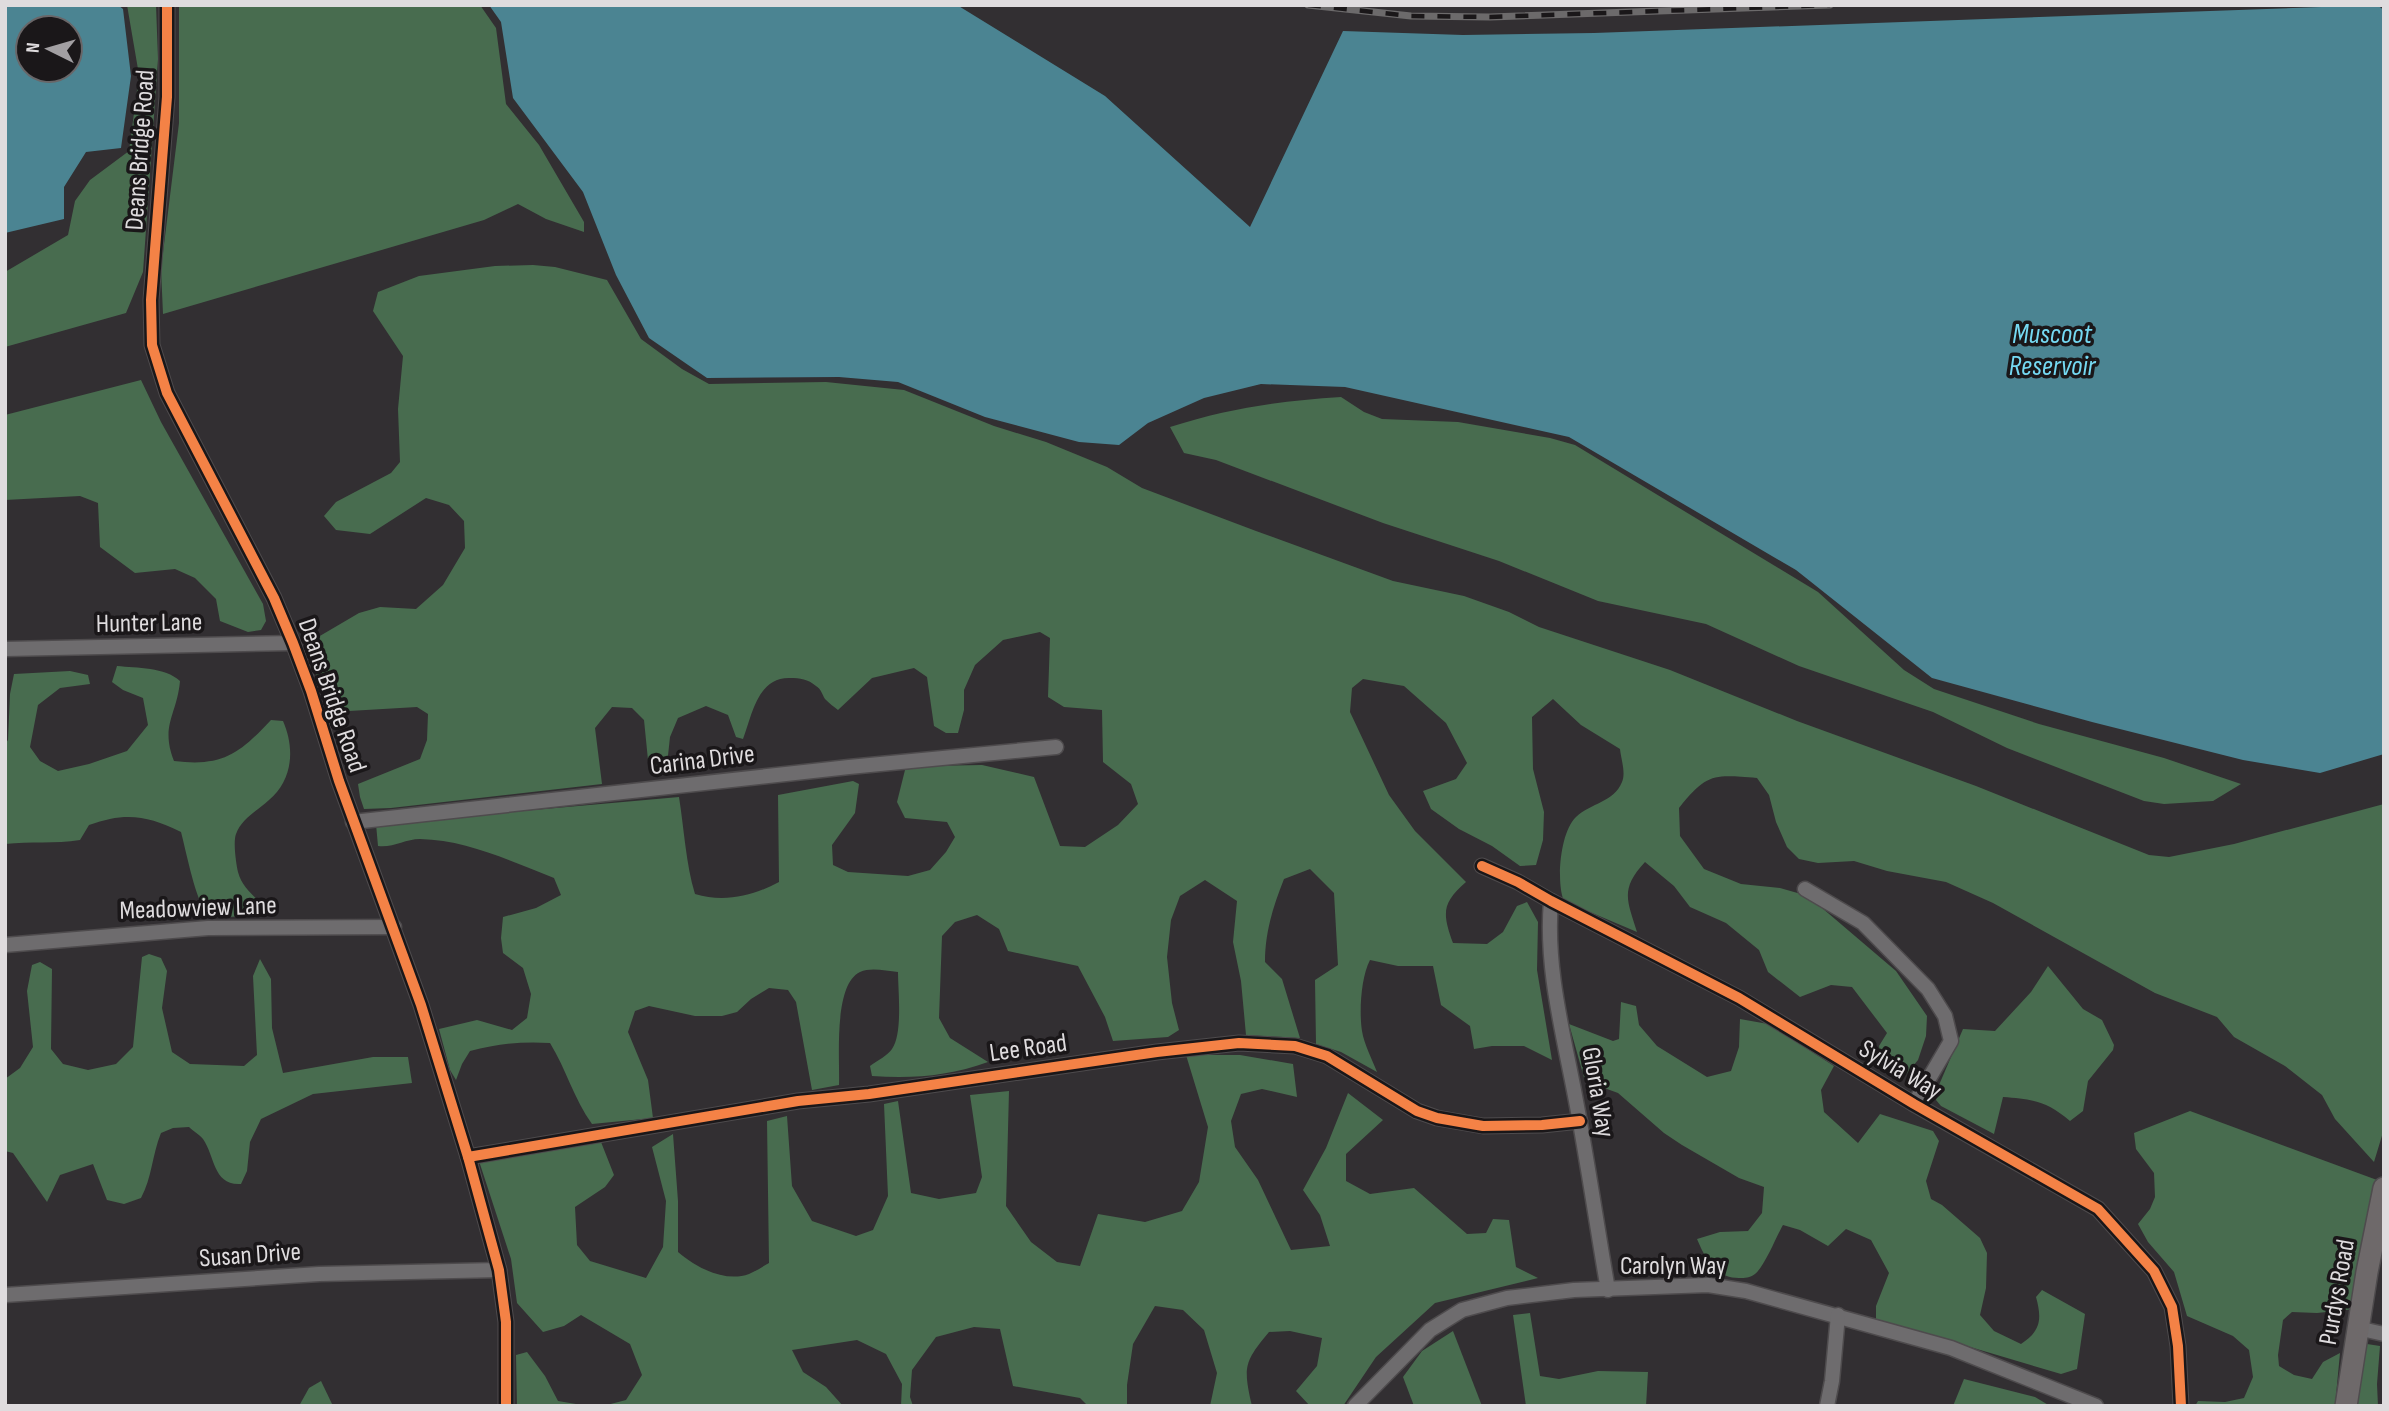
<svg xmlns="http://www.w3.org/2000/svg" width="2389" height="1411" font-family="'Sofia Sans Condensed',sans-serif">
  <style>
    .forest { fill: #486c4f }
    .water { fill: #4b8492; fill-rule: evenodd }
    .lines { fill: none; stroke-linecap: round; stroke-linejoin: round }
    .minor-casing { stroke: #4e4b4d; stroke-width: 17 }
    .secondary-casing { stroke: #4e4b4d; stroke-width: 24 }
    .minor { stroke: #6e6c6e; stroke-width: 14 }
    .secondary { stroke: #6e696a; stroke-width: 21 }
    .rail-casing { stroke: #6c6a6b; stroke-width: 7 }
    .rail { stroke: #1a1719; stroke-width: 4.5; stroke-dasharray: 13; stroke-linecap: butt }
    .cycleway-casing { stroke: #1a1719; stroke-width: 15 }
    .cycleway { stroke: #f48246; stroke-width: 10 }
    .labels { text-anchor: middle; stroke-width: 7; stroke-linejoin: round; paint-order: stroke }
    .street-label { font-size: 26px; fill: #dfdcde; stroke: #1a1719 }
    .water-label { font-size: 28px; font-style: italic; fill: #75d9f2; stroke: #1a1719 }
  </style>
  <rect width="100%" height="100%" fill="#322f32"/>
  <g class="forest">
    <path d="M127,5H156L158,59L143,272L126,313L5,347V272L68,235L75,201L90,180L129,151L139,75Z"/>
    <path d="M179,5H480L496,28L506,104L539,145L584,222V232L546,219L518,204L484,220L163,314L161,269L179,123Z"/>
    <path d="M533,265L555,267L607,280L641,339L682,369L709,384L826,382L904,390L994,426L1046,442L1107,467L1142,488L1256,531L1393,581L1464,596L1509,612L1539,627L1670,670L1797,721L1976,786L2149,855L2169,857L2234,844L2384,804V1129L2374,1162L2335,1119L2322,1095L2285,1066L2234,1037L2217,1017L2155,993L1993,903L1946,882L1887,871L1854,861L1818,863L1799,859L1787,847L1776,822L1769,795L1757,778C1714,775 1708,772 1679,808L1680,836L1704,869L1741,884L1780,888L1808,896L1896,971L1927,1016L1926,1036L1918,1060L1903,1078L1882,1066L1879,1046L1887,1033L1852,987L1831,985L1800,997L1768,972L1759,950L1726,923L1690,907L1674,886L1645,862C1620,889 1627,900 1637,932L1564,901C1556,883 1560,832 1576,817C1591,803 1614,802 1622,782C1626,773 1621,759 1620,749L1581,725L1553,699L1532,717L1533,769L1544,812L1543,840L1536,865L1520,866L1492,846L1459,829L1431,809L1423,791L1456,779L1467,763L1446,723L1404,686L1363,679L1352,688L1350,712L1389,795L1415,831L1466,882C1442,903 1442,913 1453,943L1487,944L1503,932L1517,906L1527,902L1538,922L1537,970L1552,1060L1524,1046H1492L1474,1049L1470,1026L1441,1005L1433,966H1398L1370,960C1361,977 1359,1012 1362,1031C1364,1044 1372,1059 1377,1072L1341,1052L1316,1044L1315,980L1338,965L1334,893L1310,869L1284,879C1273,907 1265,932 1265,962L1282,979L1300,1038L1246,1035L1241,981L1233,942L1237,901L1205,880L1180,896L1171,920L1167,957L1172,1003L1179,1030L1168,1037L1113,1041L1105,1017L1078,966L1008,951L999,929L977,915L955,922L942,936L939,1018L950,1038L988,1062C949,1076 913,1079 872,1076L870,1066C877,1061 888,1055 892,1049C903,1033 898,991 898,972C886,971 871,967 860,972C833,985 840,1059 839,1085L812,1090L796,1002L788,990L769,988L751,999L737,1012L722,1016H695L649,1006L635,1011L628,1032L648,1080L653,1118L592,1124C574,1099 566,1069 550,1043C522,1041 497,1044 470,1051L462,1064L456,1080L450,1070L439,1029L477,1020L512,1030L527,1018L531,994L523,968L503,953L501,938L503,917L536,908L561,895L554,878C510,861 467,840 420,839C405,839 393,848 378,846L376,824L679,797C684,828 686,865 695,894C724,903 753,896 779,882L778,795L853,781L859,784L855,813L832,845L833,865L848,872L908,876L930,870L946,852L955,837L947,822L905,818L897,802L905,770L927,766L982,765L1034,777L1060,846L1085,847L1118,825L1138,804L1131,784L1103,762L1102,710L1064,707L1048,697L1050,638L1040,632L1003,640L975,665L964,690V710L958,733H946L934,726L927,677L914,668L872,678L838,710C834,707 829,703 825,699C822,694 821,689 816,686C808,679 800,678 790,678C757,677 752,716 743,739L736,737L728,715L706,706L678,718L670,737L667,765L660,771L648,760L644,720L632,708L612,707L595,728L602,784L391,808L364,809L360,797L358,784L420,759L427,740L428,714L417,707L332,712L316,675L313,640L359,613L380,607L416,609L443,585L465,548L464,521L449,505L426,498L370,534L336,530L324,516L336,502L391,473L400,462L398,409L403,356L373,311L378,292L419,276L495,266Z"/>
    <path d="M141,380L161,422L263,604L266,621L261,630L248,632L220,621L216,599L195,578L175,569L135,573L100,547L98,503L80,496L5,500V415Z"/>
    <path d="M1341,397L1364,412L1382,419L1458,422L1550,438L1575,445L1818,592L1904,670L1934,689L2039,724L2164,758L2241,784L2213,801L2164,804L2144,801L2007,748L1933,712L1799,666L1706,624L1598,601L1499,561L1383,523L1216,460L1184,453L1170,427C1230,408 1279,401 1341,397Z"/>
    <path d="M117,666C137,668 165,667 180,681C177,715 160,725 174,761C223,767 239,754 271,720L283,721C295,748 293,780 269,800C257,811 242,818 236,834C233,842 236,863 238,872C243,891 257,895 265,911C248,916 217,923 203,906C195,896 185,847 181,832C147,815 125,812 89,825L80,840C55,844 30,841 5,844V744L8,740L10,694L14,674L70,671L88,675L90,684L60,688L38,705L30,747L40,761L58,771L89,764L127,751L148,725L143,698L123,690L112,682Z"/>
    <path d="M149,954L161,958L167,971L162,1008L172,1052L190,1064L244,1066L257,1055L253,976L260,959L271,979L272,1028L283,1073L373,1057H408L412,1083L313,1094L261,1119L250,1142L247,1171L241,1184C213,1186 215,1156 203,1139C200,1135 193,1131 189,1127L173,1128L161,1133C152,1155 152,1178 141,1198L124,1204L107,1200L93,1164L60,1175L47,1202L13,1153L5,1151V1079L20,1068L33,1047L27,991L32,965L40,962L52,969L51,1049L63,1064L88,1070L116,1064L133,1047L142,957Z"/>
    <path d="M2048,966L2083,1009L2102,1020L2114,1045L2113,1050L2088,1081L2083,1111L2070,1121C2047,1101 2032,1099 2003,1097L1994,1134L1941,1106L1936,1100L1939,1085L1963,1029L1995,1031L2031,992Z"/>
    <path d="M1621,1002L1636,1006L1639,1025L1657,1046L1707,1077L1731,1071L1739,1047L1740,1019L1768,1024L1834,1066L1821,1090L1824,1112L1858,1143L1880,1114L1933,1131L1939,1141L1926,1181L1931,1199L1942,1205L1980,1238L1987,1253L1986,1288L1980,1315L1994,1331L2021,1344C2041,1331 2042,1319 2036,1297L2042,1290L2085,1314L2077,1369L2061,1374L1876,1319V1306L1889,1273L1871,1240L1846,1229L1828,1246L1800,1230L1783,1225C1776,1237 1765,1266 1755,1274C1750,1278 1745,1278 1739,1278C1715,1278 1706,1260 1697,1239L1720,1232L1748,1231L1762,1213L1764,1187L1739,1178L1682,1145L1664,1133L1618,1093L1585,1081L1569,1024L1613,1041L1619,1039Z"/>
    <path d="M1186,1055H1240L1293,1064L1297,1097L1262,1089L1241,1094L1231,1121L1235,1147L1258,1180L1291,1250L1330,1246L1320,1215L1303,1190L1326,1148L1348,1093L1383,1120L1346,1154V1181L1370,1194L1414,1188L1467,1234L1486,1233L1493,1219L1509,1220L1516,1267L1538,1278L1435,1303L1376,1357L1343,1406H1310L1296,1391L1317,1366L1322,1338L1290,1331L1269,1332C1244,1362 1243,1367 1252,1406H1210L1217,1373L1204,1330L1183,1310L1155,1306L1133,1344L1127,1385V1406H1088L1080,1398L1013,1386L1000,1329L974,1327L936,1337L912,1370L910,1397L913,1406H901L902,1384L886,1354L857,1340L792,1350L803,1372L826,1387L843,1406H603L626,1400L642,1375L630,1344L581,1315L564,1326L543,1332L517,1303L511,1259L479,1161L601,1142L614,1175L605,1187L575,1207L577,1245L590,1261L646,1278L663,1247L666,1201L652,1147L673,1134L678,1201V1252C695,1267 725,1283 749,1274C756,1271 762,1267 769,1263L767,1121L787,1116L792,1186L812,1221L856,1236L873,1230L888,1196L884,1104L898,1101L911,1193L939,1199L976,1193L982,1177L970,1095L1009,1091L1006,1206L1031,1242L1057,1262L1080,1266L1098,1214L1145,1222L1182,1211L1199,1182L1208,1127Z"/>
    <path d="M2190,1111L2377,1180L2355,1309L2317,1313L2292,1312L2283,1320L2278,1355L2279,1366L2294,1375L2312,1379L2323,1362L2340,1353L2335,1406H2195L2198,1401L2225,1402L2244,1398L2253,1377L2249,1350L2233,1336L2187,1316L2174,1272L2148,1242L2138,1224L2150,1209L2155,1197L2154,1173L2136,1149L2134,1133Z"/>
    <path d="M1530,1313L1540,1376L1559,1379L1598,1371L1648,1372L1646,1406H1526L1513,1315Z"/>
    <path d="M1453,1331L1482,1406H1414L1403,1377L1422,1351Z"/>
    <path d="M2367,1344L2380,1346L2377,1384L2378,1406H2356Z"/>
    <path d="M527,1352L545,1376L558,1401L588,1406H517L516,1355Z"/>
    <path d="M1964,1379L2035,1397L2050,1406H1953Z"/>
    <path d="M321,1381L333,1406H299L309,1388Z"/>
  </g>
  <g class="water">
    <path d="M5,5H118L123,9L131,76L121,148L86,152L64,187V219L5,233ZM28,28H70V70H28Z"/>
    <path d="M489,5H957L1105,96L1250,227L1343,31L1463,35L1594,33L2377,5L2384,10V754L2320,773L2243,760L2092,722L1932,678L1796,570L1569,437L1345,387L1261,384L1204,398L1148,423L1119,445L1079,442L985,417L898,382L839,377L707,378L649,338L616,275L583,192L513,98L501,22Z"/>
  </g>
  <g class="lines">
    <g class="minor-casing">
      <g id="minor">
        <path d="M167,5V97L151,300L152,345L167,393L274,598L293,643L311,691L339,781L421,1005L468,1157L499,1270L506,1322V1406"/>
        <path d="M5,649L293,643"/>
        <path d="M353,822L849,767L1056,747"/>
        <path d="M1482,866L1518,882L1551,901L1739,998L1914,1104L2098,1209L2154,1271L2172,1307L2178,1346L2181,1406"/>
        <path d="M1805,889L1863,923L1928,989L1945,1016L1951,1041L1914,1104"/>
        <path d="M1551,901C1545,968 1564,1036 1576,1101C1588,1164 1597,1227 1608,1290"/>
        <path d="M5,945L208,928L394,927"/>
        <path d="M468,1157L798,1101L869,1094L1157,1052L1239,1043L1295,1046L1327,1056L1417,1111L1437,1118L1483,1126L1542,1125L1580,1121"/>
        <path d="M5,1295L319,1274L499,1270"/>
        <path d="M2357,1328L2384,1334"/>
        <path d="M1355,1406L1430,1330L1462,1310L1507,1298L1574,1290L1708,1285L1746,1291L1951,1348L2096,1406"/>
        <path d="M1827,1406L1832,1381L1838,1315"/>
      </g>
    </g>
    <g class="secondary-casing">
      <path id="secondary" d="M2346,1406L2367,1272L2384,1188"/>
    </g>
    <use href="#minor" class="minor"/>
    <use href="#secondary" class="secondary"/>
    <g class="rail-casing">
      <path id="rail" d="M1308,5L1411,16L1490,17L1830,5"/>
    </g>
    <use href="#rail" class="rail"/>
    <g class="cycleway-casing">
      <g id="cycleway">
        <path d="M167,5V97L151,300L152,345L167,393L274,598L293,643L311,691L339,781L421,1005L468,1157L499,1270L506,1322V1406"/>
        <path d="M1482,866L1518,882L1551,901L1739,998L1914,1104L2098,1209L2154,1271L2172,1307L2178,1346L2181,1406"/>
        <path d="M468,1157L798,1101L869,1094L1157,1052L1239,1043L1295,1046L1327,1056L1417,1111L1437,1118L1483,1126L1542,1125L1580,1121"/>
      </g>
    </g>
    <use href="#cycleway" class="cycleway"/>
  </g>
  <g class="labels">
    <g class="street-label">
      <text transform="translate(139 150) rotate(-86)" y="9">Deans Bridge Road</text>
      <text transform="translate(149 622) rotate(-1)" y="9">Hunter Lane</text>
      <text transform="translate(333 695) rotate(71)" y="9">Deans Bridge Road</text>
      <text transform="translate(702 759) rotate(-7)" y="9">Carina Drive</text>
      <text transform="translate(198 907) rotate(-2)" y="9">Meadowview Lane</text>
      <text transform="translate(1028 1047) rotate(-8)" y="9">Lee Road</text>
      <text transform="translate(1901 1069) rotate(31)" y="9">Sylvia Way</text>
      <text transform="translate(1599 1092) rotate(80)" y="9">Gloria Way</text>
      <text transform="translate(250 1254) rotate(-4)" y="9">Susan Drive</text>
      <text x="1673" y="1274">Carolyn Way</text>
      <text transform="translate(2336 1292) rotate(-80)" y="9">Purdys Road</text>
    </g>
    <g class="water-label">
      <text x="2052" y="343">Muscoot<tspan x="2052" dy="32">Reservoir</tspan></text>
    </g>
  </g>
  <rect width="2389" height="1411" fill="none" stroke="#dfdcde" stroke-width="14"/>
  <g transform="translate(49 49) rotate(275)"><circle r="33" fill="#1a1719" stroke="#696668" stroke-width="2"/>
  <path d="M0-5L12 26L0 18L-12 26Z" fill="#a29fa2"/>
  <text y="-10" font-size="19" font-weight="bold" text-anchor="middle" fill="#dfdcde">N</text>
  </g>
</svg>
